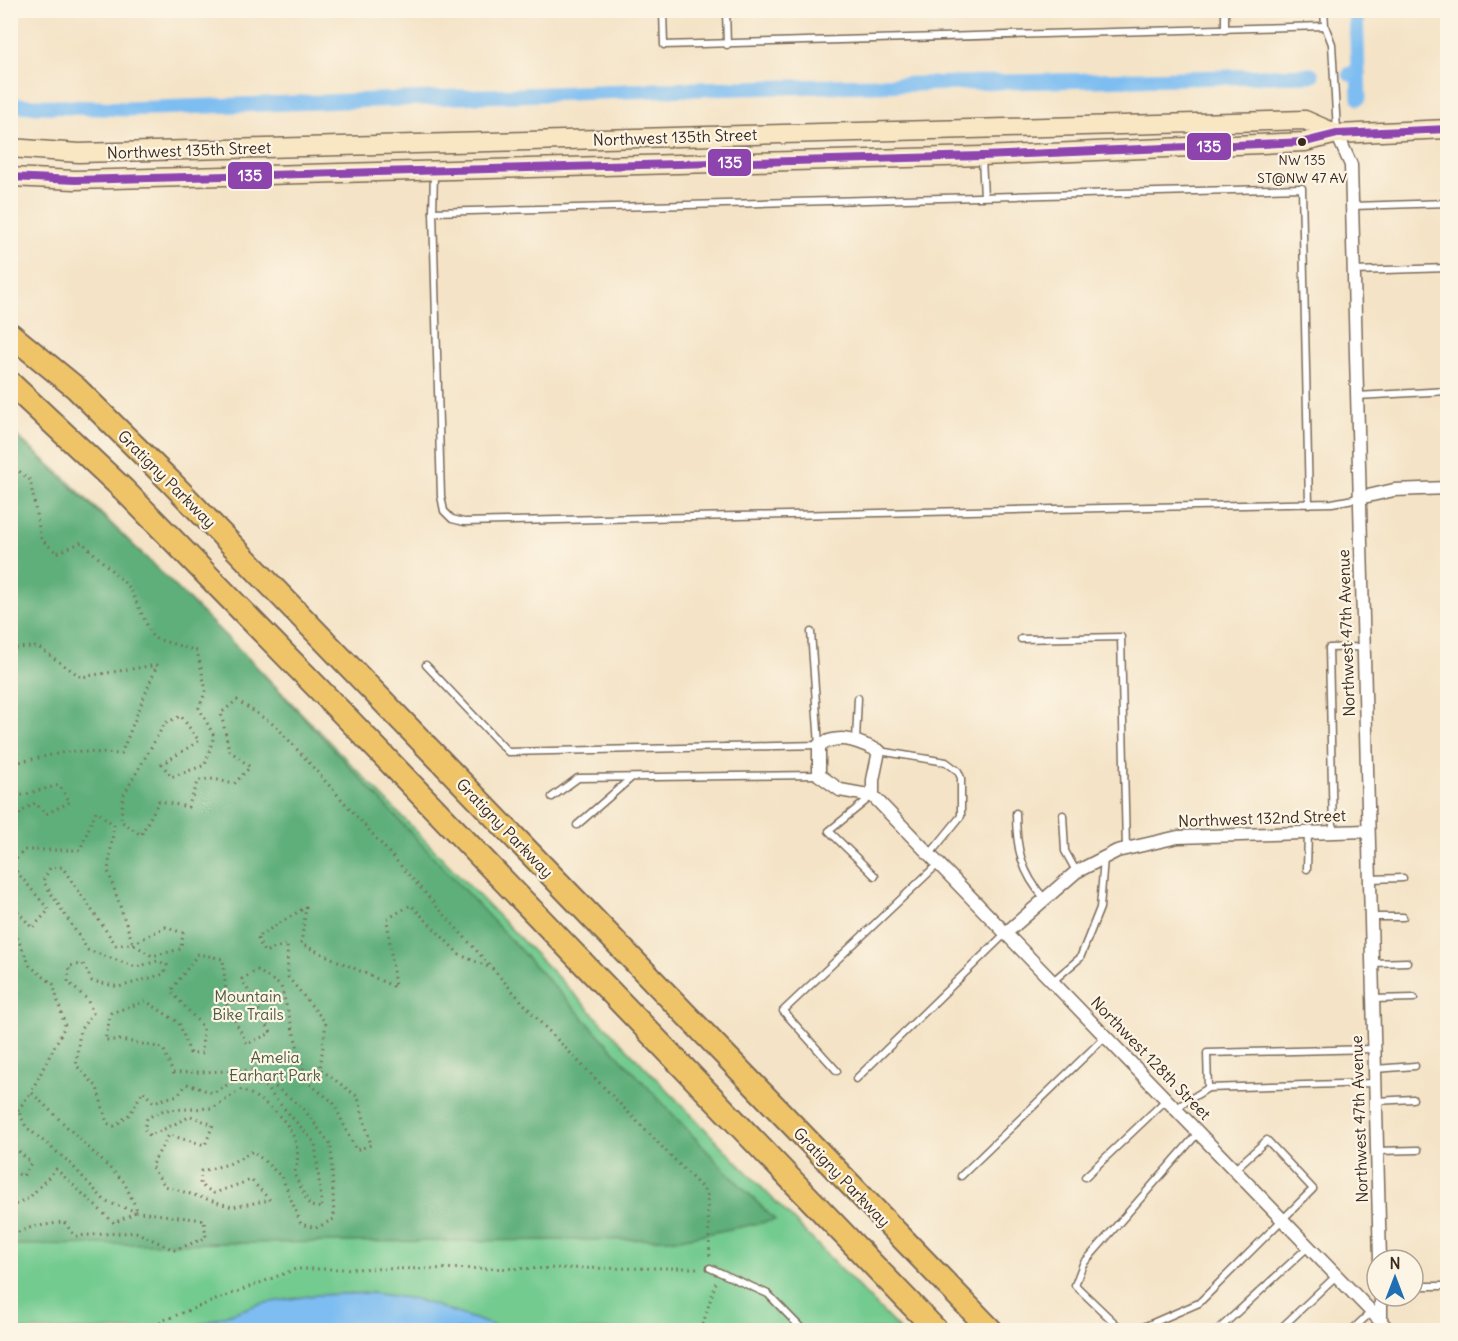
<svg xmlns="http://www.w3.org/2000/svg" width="1458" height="1341" font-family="Delius,sans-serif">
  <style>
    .green { fill: #73cb90; stroke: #577a57; stroke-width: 1.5 }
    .forest { fill: #5eaf7a; stroke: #4c6c4c; stroke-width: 1.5 }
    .water { fill: #7dbdf1; stroke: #5c7488; stroke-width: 1.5 }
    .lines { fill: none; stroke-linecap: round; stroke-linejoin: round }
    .canal { stroke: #7dbdf1; stroke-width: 15 }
    .lane-casing { stroke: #7c6b59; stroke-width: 9 }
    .street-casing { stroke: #7c6b59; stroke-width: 15 }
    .secondary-casing { stroke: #7c6b59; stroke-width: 21 }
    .highway-casing { stroke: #7c6b59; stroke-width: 26 }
    .path { stroke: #7c6b59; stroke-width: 3; stroke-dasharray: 1.5 4.5; stroke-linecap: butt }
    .lane { stroke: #fff; stroke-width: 6 }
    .street { stroke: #fff; stroke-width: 12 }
    .secondary { stroke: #f9e7c3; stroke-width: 18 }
    .highway { stroke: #efc469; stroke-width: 22 }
    .bus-1-casing { stroke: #fcf5e5; stroke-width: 12 }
    .bus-1 { stroke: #8e44ad; stroke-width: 8 }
    .bus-dot { fill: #3b2a1e; stroke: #fcf5e5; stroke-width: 2 }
    .labels { text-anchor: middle; stroke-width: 4.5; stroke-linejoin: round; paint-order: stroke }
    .bus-label { font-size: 14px; fill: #3b2a1e; stroke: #fcf5e5 }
    .street-label { font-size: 16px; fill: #3b2a1e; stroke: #fcf5e5 }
    .park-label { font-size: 16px; fill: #4c5a40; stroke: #fcf5e5 }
    .line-badge { stroke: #fcf5e5; stroke-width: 2 }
    .badge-label { font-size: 16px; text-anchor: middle; font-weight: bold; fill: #fff }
  </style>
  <rect width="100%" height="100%" fill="#fcf5e5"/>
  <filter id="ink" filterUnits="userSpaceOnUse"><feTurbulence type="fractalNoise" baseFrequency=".0167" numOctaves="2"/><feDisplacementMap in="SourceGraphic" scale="12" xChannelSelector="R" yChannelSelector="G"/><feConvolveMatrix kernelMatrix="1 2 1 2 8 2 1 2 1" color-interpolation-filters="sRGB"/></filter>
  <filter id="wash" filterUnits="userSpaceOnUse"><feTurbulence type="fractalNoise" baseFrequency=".008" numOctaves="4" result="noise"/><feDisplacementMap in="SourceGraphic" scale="24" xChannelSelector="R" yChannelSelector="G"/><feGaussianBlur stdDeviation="1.35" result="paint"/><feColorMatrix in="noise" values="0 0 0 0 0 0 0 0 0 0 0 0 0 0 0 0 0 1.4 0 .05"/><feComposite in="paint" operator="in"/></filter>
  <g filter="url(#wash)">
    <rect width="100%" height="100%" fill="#f4e3c6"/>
    <path class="green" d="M10,430L65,478L251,661L900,1330H11Z"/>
    <path class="forest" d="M11,431L128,540L253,663L723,1168L775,1220L680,1239L11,1245Z"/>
    <path class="water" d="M372,1293L415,1299L507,1330H183L259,1304L315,1295Z"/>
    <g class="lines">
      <g class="canal">
        <path d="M1358,73L1359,98"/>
        <path d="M1350,74L1358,73L1356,10"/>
        <path d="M10,105L126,109L655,90L1312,75"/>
      </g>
    </g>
  </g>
  <g filter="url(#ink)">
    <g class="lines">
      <g class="lane-casing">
        <g id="lane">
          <path d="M663,10L664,45L1325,26"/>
          <path d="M726,10L727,45"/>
          <path d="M1324,10L1325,26L1332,44L1337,131"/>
          <path d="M1225,30V10"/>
          <path d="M982,159L984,196"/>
          <path d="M1352,206L1448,203"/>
          <path d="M433,212L434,173"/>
          <path d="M1354,271L1448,268"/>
          <path d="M1357,396L1448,391"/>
          <path d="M1309,504L1302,188L433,212L441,496L444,511L452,519L464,522L1332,503L1359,498"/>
          <path d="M1021,639L1121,637L1126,848"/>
          <path d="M426,665L508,752L819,745L811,632"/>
          <path d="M856,740L858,698"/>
          <path d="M879,751L946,762L958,771L961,778V816L930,854"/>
          <path d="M872,796L829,831L875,876"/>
          <path d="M552,797L578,778L819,775"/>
          <path d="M1016,813C1016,847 1021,873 1045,899"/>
          <path d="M1063,815L1065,851L1076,871"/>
          <path d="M577,825L630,779"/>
          <path d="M1333,832L1329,648L1363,647"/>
          <path d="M1307,869L1308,833"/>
          <path d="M1369,879L1403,878"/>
          <path d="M1370,917H1403"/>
          <path d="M1372,963L1407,962"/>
          <path d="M1053,981L1080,958L1100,908L1104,858"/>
          <path d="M1373,999L1414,998"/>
          <path d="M1373,1049L1207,1053L1208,1088L1374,1083"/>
          <path d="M1375,1069L1415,1066"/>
          <path d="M837,1071L783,1011L938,864"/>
          <path d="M856,1079L1007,932"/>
          <path d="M1376,1101L1413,1099"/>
          <path d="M1176,1108L1208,1088"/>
          <path d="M1198,1133L1083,1264L1075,1285L1121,1329H1139L1199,1303L1313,1189L1267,1140L1235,1169"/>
          <path d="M1377,1151L1418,1150"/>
          <path d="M961,1176L1106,1036"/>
          <path d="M1085,1177L1167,1099"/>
          <path d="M710,1268L768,1294L803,1330"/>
          <path d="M1413,1286H1446"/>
          <path d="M1218,1330L1308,1247"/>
          <path d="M1279,1330L1336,1276"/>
          <path d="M1352,1330L1370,1313"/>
        </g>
      </g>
      <g class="street-casing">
        <g id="street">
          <path d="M1337,134L1351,165L1380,1260"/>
          <path d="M1359,498L1394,490L1448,488"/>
          <path d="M873,796V780L879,751C856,741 842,733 819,745V775L840,790L873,796L1389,1330"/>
          <path d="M1007,932L1076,872L1117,851L1178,837L1367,831"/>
          <path d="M1381,1296V1322"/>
        </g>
      </g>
      <g class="secondary-casing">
        <g id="secondary">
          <path d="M10,148L79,153L1305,120L1337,134"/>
          <path d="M10,177L75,180L982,156L1305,142L1337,134L1448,129"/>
        </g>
      </g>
      <g class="highway-casing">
        <g id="highway">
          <path d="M10,334L76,388L170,481L991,1330"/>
          <path d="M10,383L124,490L351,722L936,1330"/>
        </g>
      </g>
      <g class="path">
        <path d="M10,464L30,480L41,539L57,553L82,542L130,588L153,638L197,651L206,690L199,708L214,736L205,765L171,777L162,764L199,741L181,716L165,723L123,796L121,821L141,835L159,801L188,807L199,780L214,779L234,784L250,767L229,750L221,713L237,700L277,727L541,1023L707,1193L710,1259"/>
        <path d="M10,648L38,647L81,677L157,665L121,754L70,751L10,764"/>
        <path d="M10,793L19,796L59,785L70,802L46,814L35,803L21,812L10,836"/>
        <path d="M10,902L32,928L49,910L11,865L24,850H80L96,811L114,825L108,871L133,944L152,956L181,949L183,933L165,927L133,944L116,945L62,867L50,868L43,881L88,950L136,967L158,961L167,965L164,974L119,987L92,981L83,964L69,966L68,982L87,999L93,1013L80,1030L76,1065L97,1087L107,1123L114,1126L130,1114L143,1091L153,1102L178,1095L187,1084L213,1093L239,1078L265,1087L315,1143L322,1208L310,1206L294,1174C309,1135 274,1106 242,1089L213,1108L164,1110L147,1118L144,1129L150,1136L191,1116L213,1125L205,1145L169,1135L151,1166L165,1186L232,1207L270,1200L251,1180L214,1193L200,1185L201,1171L229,1164L253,1151L282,1177L301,1224L316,1228L334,1219L331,1145L302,1107L253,1070L173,1073L163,1048L121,1040H105L111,1013L146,1001L179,1023L190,1053H202L203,1027L171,991L198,954L223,959L227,1005L247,1044L271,1033L242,979L257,970L281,986L307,1082L333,1102L356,1150L371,1145L358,1097L320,1069L326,1023L288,977L287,944L264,952L257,937L306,907L301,944L395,987L387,919L411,905L460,955L496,970"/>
        <path d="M10,921L30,966L53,984L65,1026L31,1092L124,1182L138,1212"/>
        <path d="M18,1110L31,1092"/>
        <path d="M10,1112L18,1110L26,1127L69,1162L106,1202L138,1212L204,1220L206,1238L174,1250L136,1232L75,1236L64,1222L32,1227L10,1235"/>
        <path d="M10,1143L31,1163L23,1176L10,1171"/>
        <path d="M10,1207L29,1198L56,1169L114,1223L136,1212"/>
        <path d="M150,1330L164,1320L296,1269L700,1268"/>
        <path d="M701,1330L716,1282"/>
      </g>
      <use href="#lane" class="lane"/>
      <use href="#street" class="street"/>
      <use href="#secondary" class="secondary"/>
      <use href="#highway" class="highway"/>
      <g class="bus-1-casing">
        <path id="bus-1" d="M10,177L75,180L982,156L1305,142L1337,134L1448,129"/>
      </g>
      <use href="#bus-1" class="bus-1"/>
    </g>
  </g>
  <circle class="bus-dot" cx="1302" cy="142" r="5"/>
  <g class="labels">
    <g class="bus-label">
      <text x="1302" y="165">NW 135<tspan x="1302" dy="18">ST@NW 47 AV</tspan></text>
    </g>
    <g class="street-label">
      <text transform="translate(675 137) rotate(-2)" y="6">Northwest 135th Street</text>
      <text transform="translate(189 150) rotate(-2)" y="6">Northwest 135th Street</text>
      <text transform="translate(167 479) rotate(45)" y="6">Gratigny Parkway</text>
      <text transform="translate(1346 633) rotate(-92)" y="6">Northwest 47th Avenue</text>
      <text transform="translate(1262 818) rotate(-2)" y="6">Northwest 132nd Street</text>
      <text transform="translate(505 828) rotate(46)" y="6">Gratigny Parkway</text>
      <text transform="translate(1151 1058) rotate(46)" y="6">Northwest 128th Street</text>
      <text transform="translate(1359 1119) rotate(-92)" y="6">Northwest 47th Avenue</text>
      <text transform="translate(842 1177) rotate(46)" y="6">Gratigny Parkway</text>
    </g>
    <g class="park-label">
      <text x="248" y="1002">Mountain<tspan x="248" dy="18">Bike Trails</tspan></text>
      <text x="275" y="1063">Amelia<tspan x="275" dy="18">Earhart Park</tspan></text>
    </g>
  </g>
  <g class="line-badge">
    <rect x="1186" y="132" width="46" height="29" rx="6" fill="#8e44ad"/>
    <rect x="707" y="148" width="45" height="29" rx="6" fill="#8e44ad"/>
    <rect x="227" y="161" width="46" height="29" rx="6" fill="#8e44ad"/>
  </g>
  <g class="badge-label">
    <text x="1209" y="152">135</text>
    <text x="730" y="168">135</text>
    <text x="250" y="181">135</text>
  </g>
  <rect width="1458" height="1341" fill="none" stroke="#fcf5e5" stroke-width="36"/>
  <g transform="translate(1395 1278)"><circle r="28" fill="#fcf5e5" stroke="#afa495" stroke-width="1.5"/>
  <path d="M0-4.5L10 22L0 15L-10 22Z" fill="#1f6fb2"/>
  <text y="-9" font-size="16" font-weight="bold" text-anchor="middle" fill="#3b2a1e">N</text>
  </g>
</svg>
